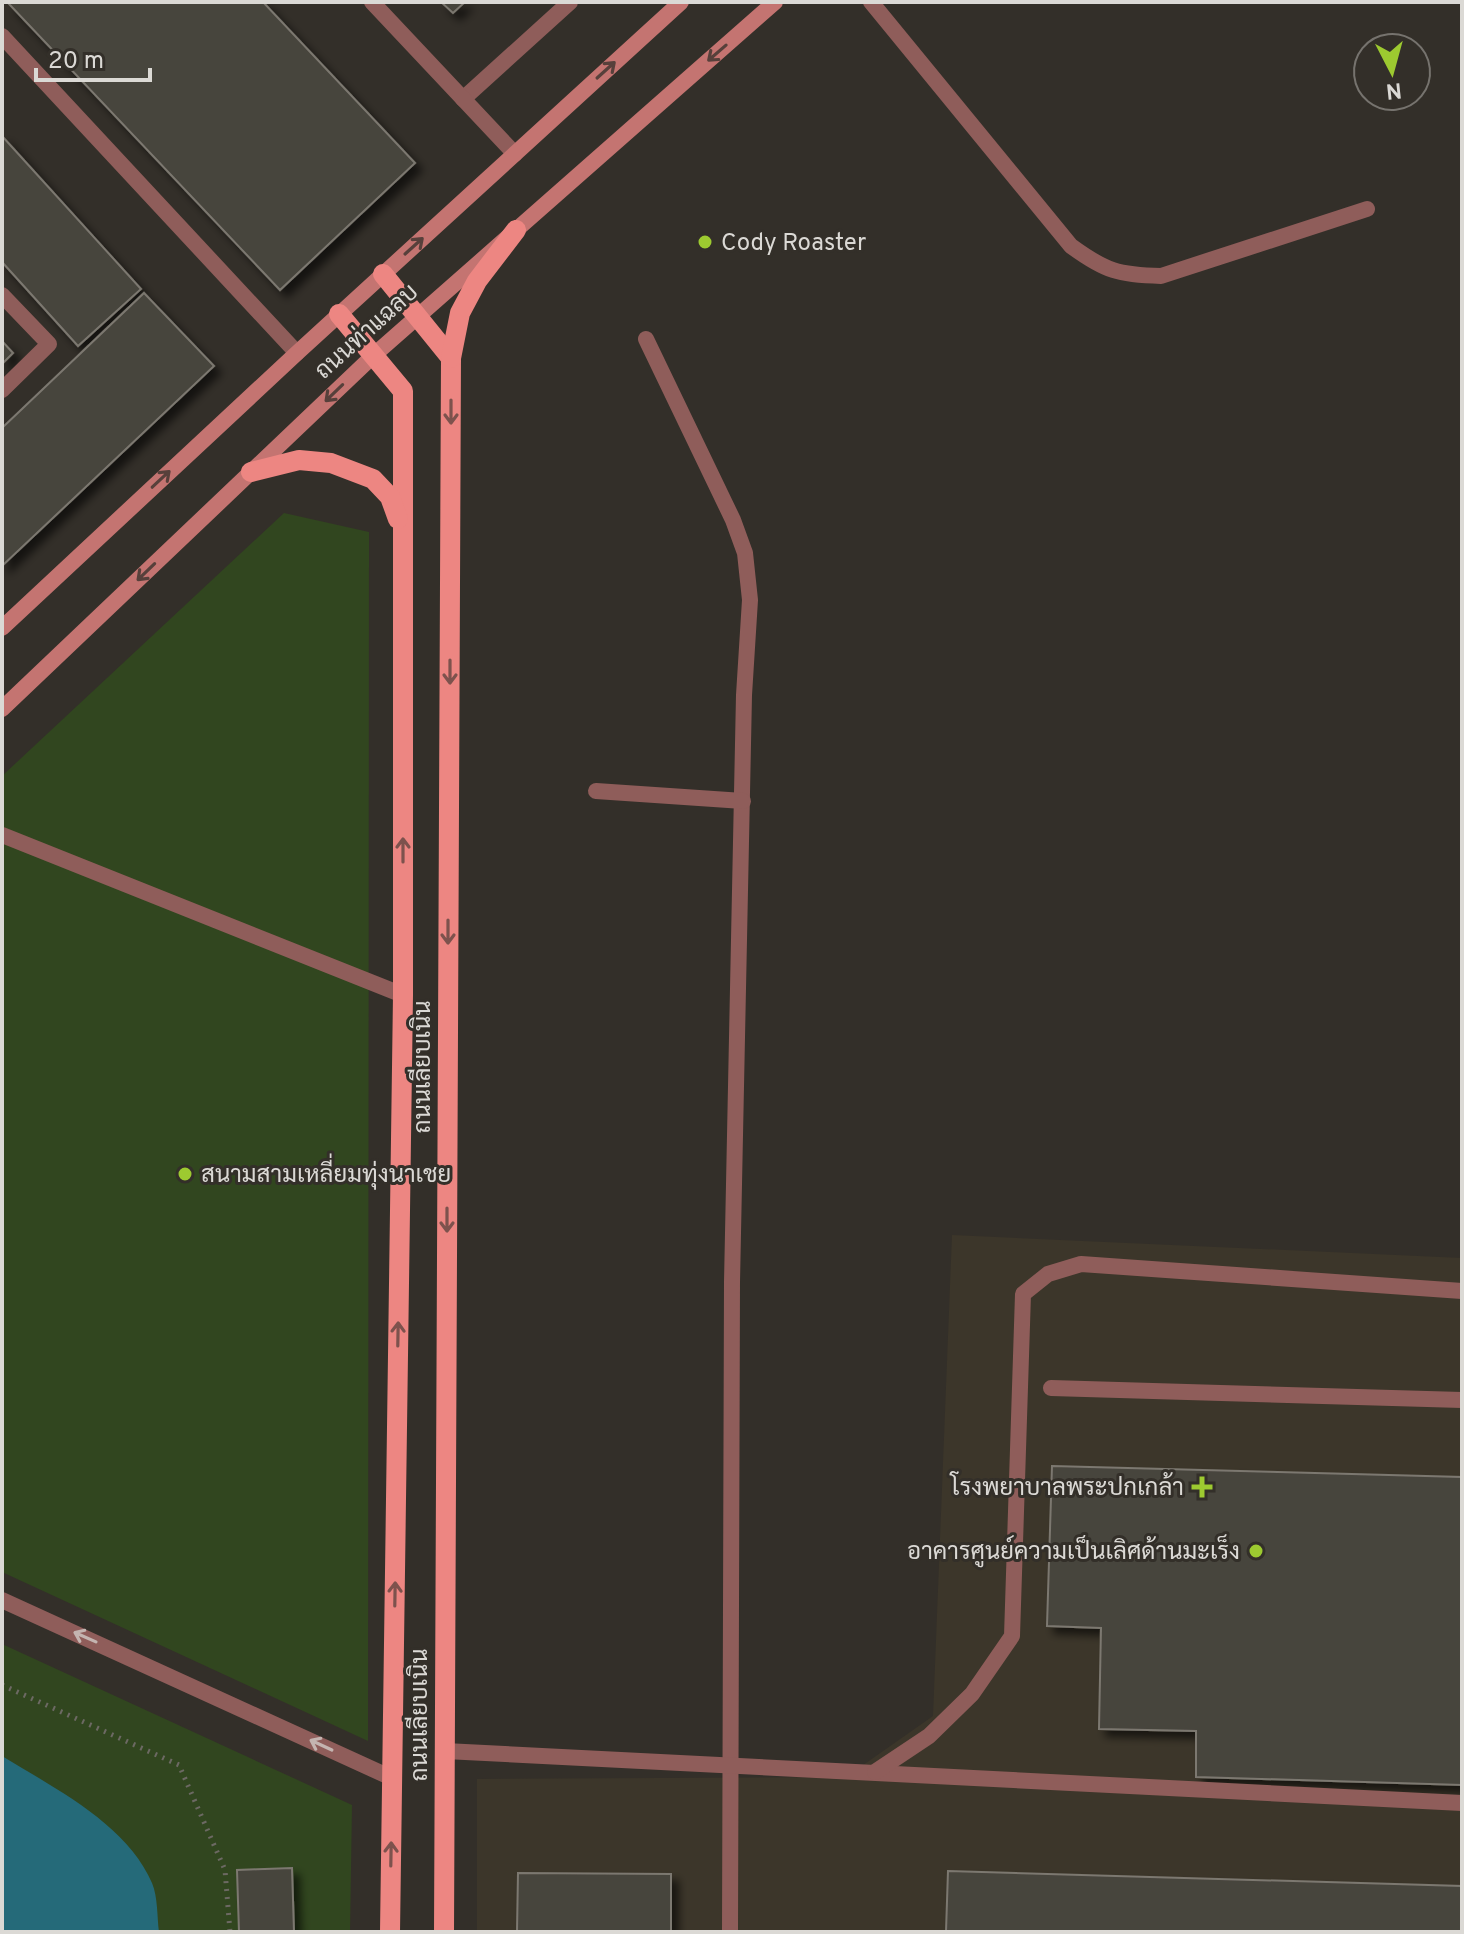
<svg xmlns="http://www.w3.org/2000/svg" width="1464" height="1934" font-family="Overpass,Sarabun,sans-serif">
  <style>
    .built { fill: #3c362a }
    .green { fill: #31461f }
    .water { fill: #256a79 }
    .building { fill: #47443d; stroke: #7c7870; stroke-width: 2; filter: url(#shadow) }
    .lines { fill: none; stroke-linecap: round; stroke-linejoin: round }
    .path { stroke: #6c6963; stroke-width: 5; stroke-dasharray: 2 6; stroke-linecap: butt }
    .service { stroke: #8f5d5a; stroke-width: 16 }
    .minor { stroke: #8f5d5a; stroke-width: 16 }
    .secondary { stroke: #c47471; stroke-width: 16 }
    .primary { stroke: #ed8682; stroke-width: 20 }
    .oneway { stroke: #57403b }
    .oneway2 { stroke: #7d524d }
    .oneway3 { stroke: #c4b4b0 }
    .poi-dot { fill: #9dca30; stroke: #332f29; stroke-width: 3 }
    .labels { text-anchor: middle; stroke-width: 6; stroke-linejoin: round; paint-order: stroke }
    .poi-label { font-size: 24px; fill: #dbd9d5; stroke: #332f29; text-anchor: start }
    .street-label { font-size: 24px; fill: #dbd9d5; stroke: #332f29 }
  </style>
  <defs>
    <filter id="shadow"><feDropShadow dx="7" dy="7" stdDeviation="4" flood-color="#0009"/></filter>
  </defs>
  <rect width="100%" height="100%" fill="#332f29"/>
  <path class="built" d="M952,1235L1462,1258V1932H477V1779L846,1777L933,1716Z"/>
  <g class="green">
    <path d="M284,513L369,532L368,1741L2,1572V776Z"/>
    <path d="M2,1644L352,1805L350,1932H2Z"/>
  </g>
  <path class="water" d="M2,1756C54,1788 127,1824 152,1883C158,1897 157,1917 159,1932H2Z"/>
  <g class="building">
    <path d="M11,2H263L415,163L280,290L9,4Z"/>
    <path d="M441,2H465L453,13Z"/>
    <path d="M2,136L141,289L78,346L2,262Z"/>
    <path d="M144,293L214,366L2,566V428Z"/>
    <path d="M2,341L13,353L2,364Z"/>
    <path d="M1052,1466L1462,1477V1785L1196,1777V1731L1099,1729L1101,1628L1047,1626Z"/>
    <path d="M292,1868L294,1932H239L237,1870Z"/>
    <path d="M948,1871L1462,1886V1932H946Z"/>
    <path d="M518,1873L671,1874V1932H517Z"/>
  </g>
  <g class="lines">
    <path class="path" d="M2,1685L179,1765L225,1870L230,1932"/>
    <g class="service">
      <path d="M463,99L570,2"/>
      <path d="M646,339L733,520L745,553L750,600L744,695L732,1282L730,1932"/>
      <path d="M596,791L743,801"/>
      <path d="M2,835L403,995"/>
      <path d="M1051,1388L1462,1400"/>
      <path d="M445,1751L1462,1803"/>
      <path d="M875,1772L929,1736L972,1694L1012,1636L1023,1294L1048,1274L1081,1264L1462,1291"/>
    </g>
    <g class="minor">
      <path d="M372,2L515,154"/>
      <path d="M871,2L1071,246C1105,271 1119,275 1161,276L1367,209"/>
      <path d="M2,36L297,353"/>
      <path d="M2,295L49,344L2,390"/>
      <path d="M2,1600L392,1778"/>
    </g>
    <g class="secondary">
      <path d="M2,628L297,353L681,2"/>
      <path d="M2,709L374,355L775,2"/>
    </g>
    <g class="primary">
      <path d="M383,274L451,358L444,1932"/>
      <path d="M339,314L403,391V995L390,1932"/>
      <path d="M451,358L460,313L477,281L516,230"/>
      <path d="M251,472L299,460L331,463L373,479L390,497L398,519"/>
    </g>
  </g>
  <defs><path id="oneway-shaft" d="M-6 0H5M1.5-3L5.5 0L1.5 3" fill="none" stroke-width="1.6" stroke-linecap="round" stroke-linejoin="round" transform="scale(2)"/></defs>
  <g class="oneway">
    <use href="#oneway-shaft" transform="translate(717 53) rotate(139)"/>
    <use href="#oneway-shaft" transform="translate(606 70) rotate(-42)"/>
    <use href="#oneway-shaft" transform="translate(414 246) rotate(-42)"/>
    <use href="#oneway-shaft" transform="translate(334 393) rotate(136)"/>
    <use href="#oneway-shaft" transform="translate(161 479) rotate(-43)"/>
    <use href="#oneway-shaft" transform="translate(146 572) rotate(136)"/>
  </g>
  <g class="oneway2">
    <use href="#oneway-shaft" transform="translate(451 412) rotate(90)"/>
    <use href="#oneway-shaft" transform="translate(450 672) rotate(90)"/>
    <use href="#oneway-shaft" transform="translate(403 850) rotate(-90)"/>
    <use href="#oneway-shaft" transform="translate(448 932) rotate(90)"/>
    <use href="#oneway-shaft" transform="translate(447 1220) rotate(90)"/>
    <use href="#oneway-shaft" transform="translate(398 1334) rotate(-89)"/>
    <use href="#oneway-shaft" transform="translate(395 1594) rotate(-89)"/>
    <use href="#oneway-shaft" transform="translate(391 1854) rotate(-89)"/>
  </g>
  <g class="oneway3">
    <use href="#oneway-shaft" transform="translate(85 1637) rotate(-156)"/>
    <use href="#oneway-shaft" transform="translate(321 1745) rotate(-155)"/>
  </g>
  <g class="poi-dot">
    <circle cx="705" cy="242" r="8"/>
    <circle cx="185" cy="1174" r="8"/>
    <path d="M1198 1475h8v8h8v8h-8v8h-8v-8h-8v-8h8z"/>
    <circle cx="1256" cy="1551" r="8"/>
  </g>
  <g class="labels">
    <g class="poi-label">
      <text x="721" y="250">Cody Roaster</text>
      <text x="201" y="1182">สนามสามเหลี่ยมทุ่งนาเชย</text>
      <text x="1184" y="1495" text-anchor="end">โรงพยาบาลพระปกเกล้า</text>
      <text x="1240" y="1559" text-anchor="end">อาคารศูนย์ความเป็นเลิศด้านมะเร็ง</text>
    </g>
    <g class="street-label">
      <text transform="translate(366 331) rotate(-42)" y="8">ถนนท่าแฉลบ</text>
      <text transform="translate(422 1067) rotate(-90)" y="8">ถนนเลียบเนิน</text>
      <text transform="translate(419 1715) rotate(-90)" y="8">ถนนเลียบเนิน</text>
    </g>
  </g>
  <rect width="1464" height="1934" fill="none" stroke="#dbd9d5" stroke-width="8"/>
  <g transform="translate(1392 72) rotate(174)"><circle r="38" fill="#332f29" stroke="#76736e" stroke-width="2"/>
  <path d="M0-6L14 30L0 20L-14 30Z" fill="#9dca30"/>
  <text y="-12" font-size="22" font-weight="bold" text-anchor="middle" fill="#dbd9d5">N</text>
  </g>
  <path d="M36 68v12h114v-12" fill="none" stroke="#dbd9d5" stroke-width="4"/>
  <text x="48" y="68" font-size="24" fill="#dbd9d5" stroke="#332f29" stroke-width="6" paint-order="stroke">20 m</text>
</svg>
